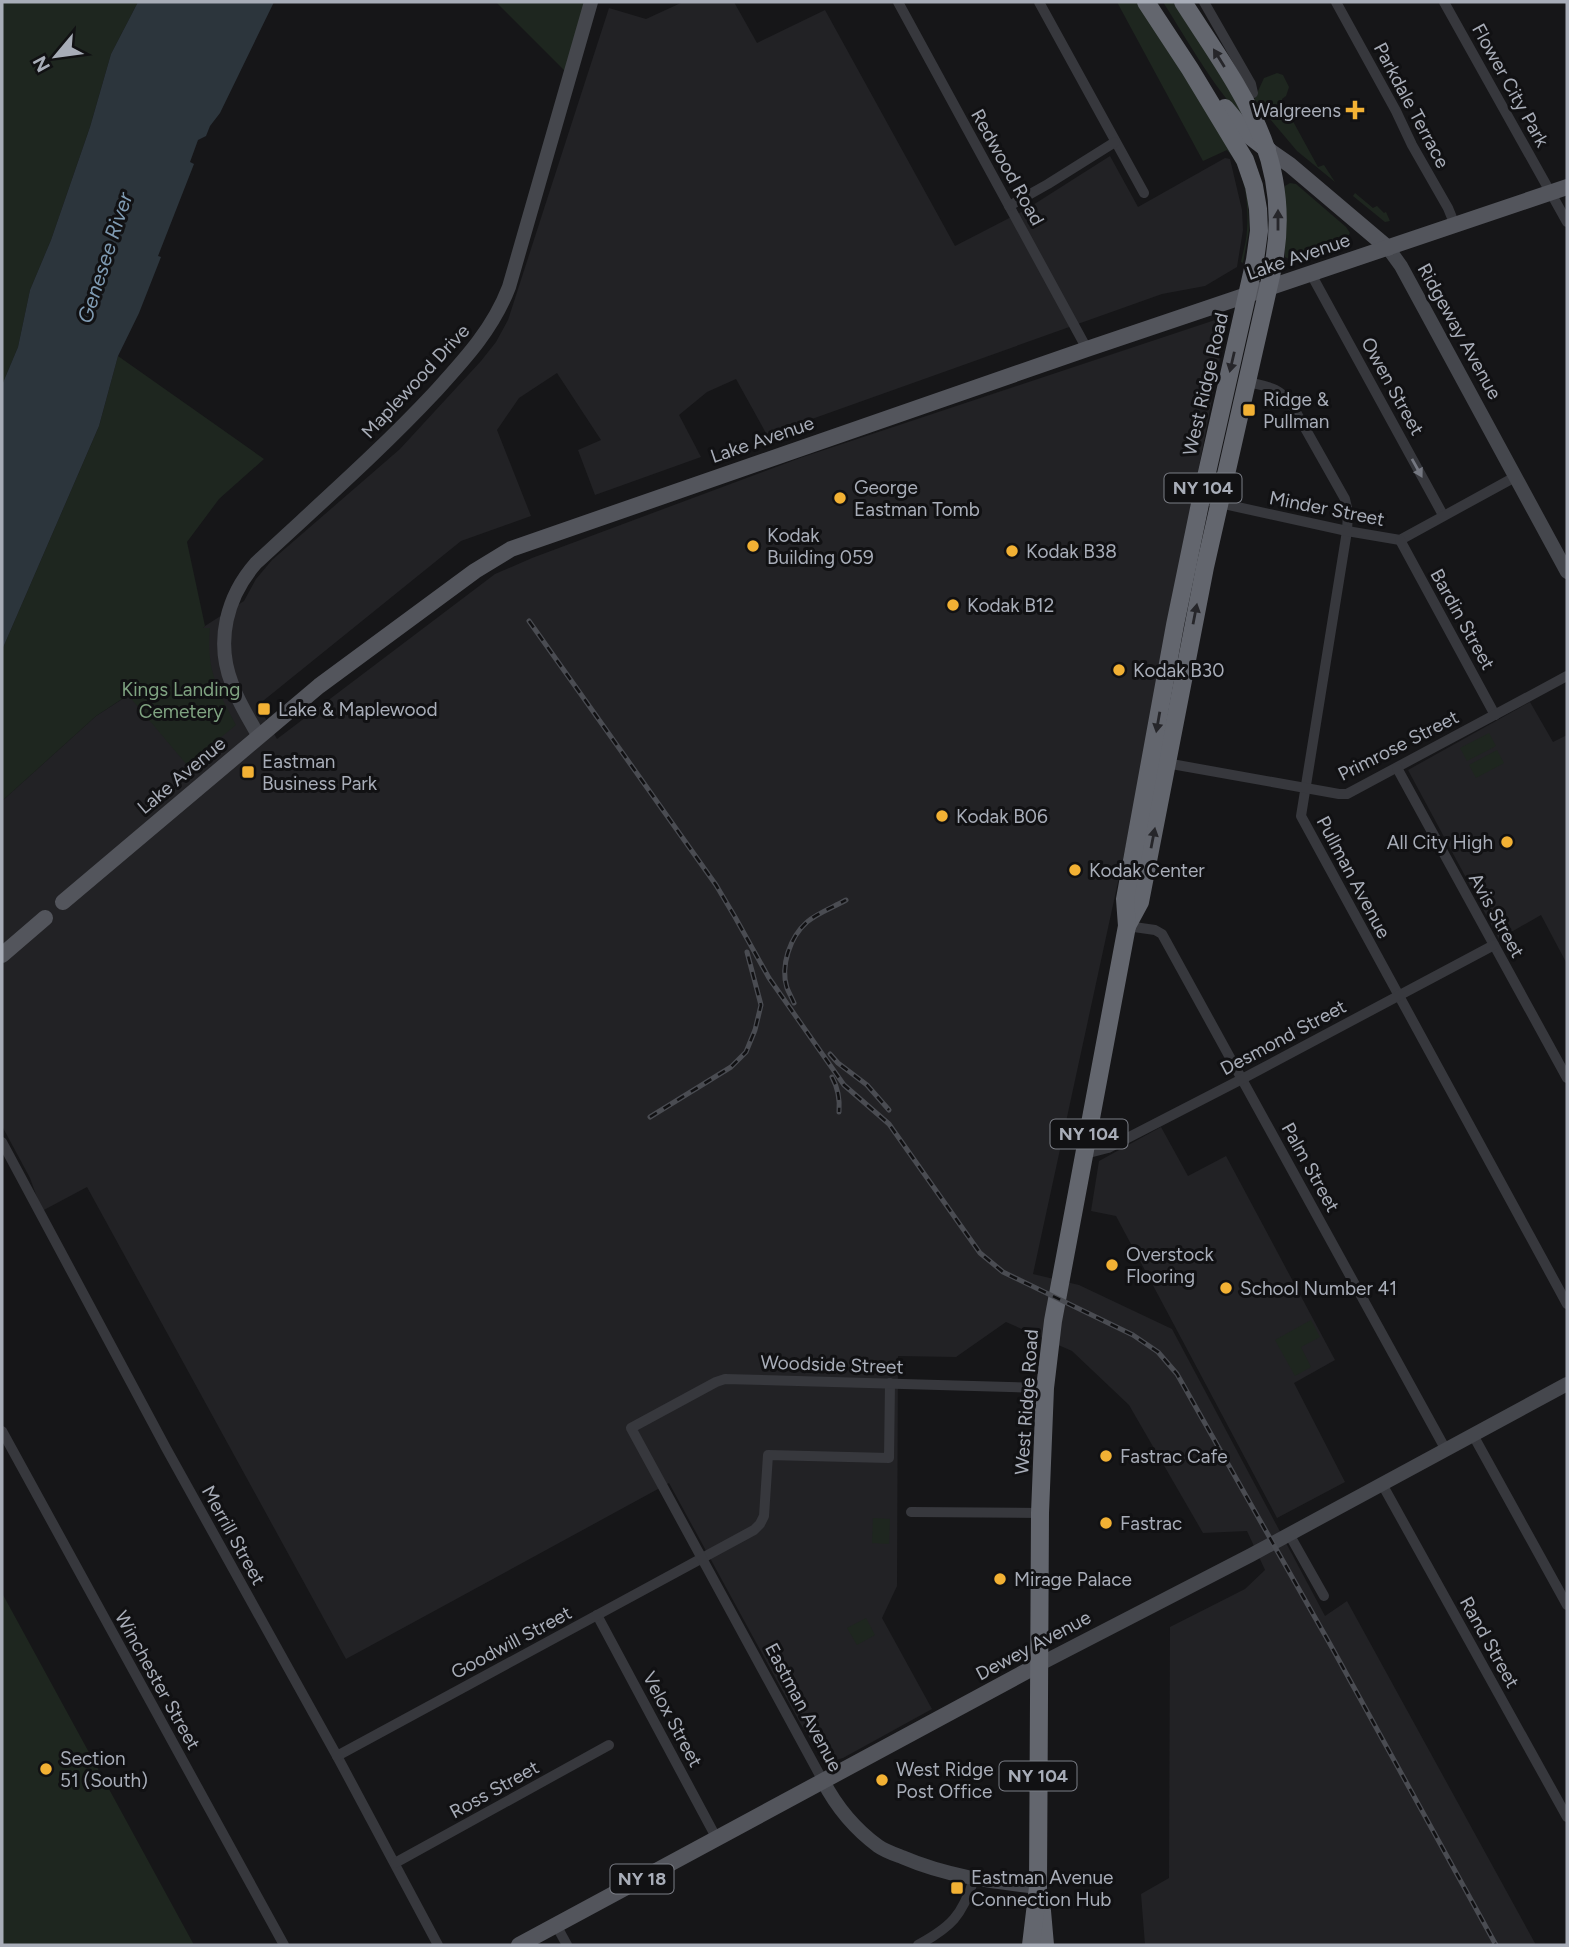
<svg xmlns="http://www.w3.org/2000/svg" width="1569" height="1947" font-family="Figtree,sans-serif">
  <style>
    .built { fill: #222225 }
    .green { fill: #1e261f }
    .water { fill: #2c353c }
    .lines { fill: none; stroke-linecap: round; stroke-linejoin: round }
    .street { stroke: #37383d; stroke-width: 10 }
    .secondary { stroke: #45474d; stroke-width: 14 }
    .primary { stroke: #53555c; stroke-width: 16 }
    .highway { stroke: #63666e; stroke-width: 18 }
    .rail-casing { stroke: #4a4c52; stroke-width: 5 }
    .rail { stroke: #111113; stroke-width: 2.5; stroke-dasharray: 8; stroke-linecap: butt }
    .oneway { fill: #26262a }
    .oneway2 { fill: #757881 }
    .poi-dot { fill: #f2b134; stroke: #111113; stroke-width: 2.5 }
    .labels { text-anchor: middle; stroke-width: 6; stroke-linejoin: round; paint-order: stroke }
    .shield { fill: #111113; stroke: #7b7e86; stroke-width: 2 }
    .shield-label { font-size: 18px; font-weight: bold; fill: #a8adb8 }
    .street-label { font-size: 19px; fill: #a8adb8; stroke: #111113 }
    .poi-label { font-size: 19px; fill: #a8adb8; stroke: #111113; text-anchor: start }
    .park-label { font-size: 19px; fill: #7fa381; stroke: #111113 }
    .water-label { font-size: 21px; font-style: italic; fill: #7f9bb3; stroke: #111113 }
  </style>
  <rect width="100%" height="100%" fill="#161618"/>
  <g class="built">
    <path d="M683,2H734L757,43L825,10L955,246L1025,210L1110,156L1138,207L1225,158L1230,159L1242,210L1243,230L1237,267L1205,286L1162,294L767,435L736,379L707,392L679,415L701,457L595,495L578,450L601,440L557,373L519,398L497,430L531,516L461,541L258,705L277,739L495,574L532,558L800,458L1218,319L1227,321L1131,822L1033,1274L1079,1285L1172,1329L1325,1616L1347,1601L1536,1945H1145L1141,1894L1169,1878L1170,1627L1245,1589L1265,1570L1247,1531L1203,1533L1129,1405L1072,1351L1006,1322L956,1357L898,1356L897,1586L882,1618L932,1709L843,1758L836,1760L824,1757L819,1752L800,1723L669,1483L346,1659L87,1187L42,1211L30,1178L2,1126V801L96,716L127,696L205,626L244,601L256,579L272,560L400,449L481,361L496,342L508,320L609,8L646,19Z"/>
    <path d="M1530,702L1553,742L1567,735V964L1541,915L1499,939L1408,770Z"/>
    <path d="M1161,1127L1188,1176L1226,1156L1335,1360L1294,1383L1345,1482L1277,1518L1116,1216L1091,1211L1099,1161Z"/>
  </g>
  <g class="green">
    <path d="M2,2H138L111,54L90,127L51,240L30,290L18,347L2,385Z"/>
    <path d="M496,2H591L570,76Z"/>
    <path d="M1117,2H1137L1234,147L1244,178L1248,203L1249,230L1243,263L1241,262C1243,251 1247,240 1247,229C1249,204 1245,169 1227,150L1203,161Z"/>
    <path d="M1163,2H1173L1235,96L1253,129C1216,92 1191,46 1163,2Z"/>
    <path d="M1277,73L1283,75L1289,87L1286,96L1282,99L1283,103L1318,167L1324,165L1335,182L1297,151L1254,100L1264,78Z"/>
    <path d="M1290,183L1296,184L1346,227L1350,233L1345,241L1289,259L1285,257V186Z"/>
    <path d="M1355,193L1373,208L1377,206L1384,213L1386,212L1390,221L1385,222L1353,196Z"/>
    <path d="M118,356L264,459L219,499L187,542L205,626L203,628H210C206,668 217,690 236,725L187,765L128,695L96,716L2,801V650L99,426Z"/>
    <path d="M1489,733L1496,746L1467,761L1460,748Z"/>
    <path d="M1497,750L1504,763L1476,778L1469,765Z"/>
    <path d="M1311,1320L1320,1337L1301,1347L1311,1367L1295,1376L1275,1340Z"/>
    <path d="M873,1518L890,1519L889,1544L872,1543Z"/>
    <path d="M2,1593L194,1945H2Z"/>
    <path d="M866,1618L875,1635L857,1645L847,1628Z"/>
  </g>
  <path class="water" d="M138,2H274L220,113L210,126L206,136L198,140L190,162L194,164L158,256L161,257L139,313L118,356L99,426L2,650V385L18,347L30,290L51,240L90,127L111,54Z"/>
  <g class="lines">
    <g class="street">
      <path d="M898,2L1087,349"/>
      <path d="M1039,2L1144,193"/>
      <path d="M1204,2L1251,84L1253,93"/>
      <path d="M1336,2L1396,111L1412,145L1448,208L1455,225"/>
      <path d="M1444,2L1567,222"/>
      <path d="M1009,206L1048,184L1115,142"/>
      <path d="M1311,274L1443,515"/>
      <path d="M1248,382C1268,387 1279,387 1292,405L1345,499L1348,512L1347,531L1301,816L1567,1304"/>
      <path d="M1201,499L1347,531L1400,540L1515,477"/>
      <path d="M1400,540L1495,715"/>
      <path d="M1166,763L1339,794H1347L1567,676"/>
      <path d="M1397,768L1567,1078"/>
      <path d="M1127,926L1155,930L1162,934L1446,1450"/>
      <path d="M2,1142L166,1448L337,1756L438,1945"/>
      <path d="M1085,1154L1108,1148L1242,1079L1494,945"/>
      <path d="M2,1431L284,1945"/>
      <path d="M1473,1435L1567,1605"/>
      <path d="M1382,1484L1567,1817"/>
      <path d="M911,1512L1040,1513"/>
      <path d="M1289,1534L1324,1596"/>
      <path d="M597,1615L717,1839"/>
      <path d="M337,1756L754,1530L760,1524L764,1516L768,1455L889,1458L890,1383"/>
      <path d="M823,1781L631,1428L716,1382L725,1379L1045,1388"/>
      <path d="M395,1863L609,1745"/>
      <path d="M556,1925L567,1945"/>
      <path d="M918,1945C951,1927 962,1916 974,1879"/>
    </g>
    <g class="secondary">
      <path d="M1388,248L1401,266L1567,572"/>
      <path d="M259,737C250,720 238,702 232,684C215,641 227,596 256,563C316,507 379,452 435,392C465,359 493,329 509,287L591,2"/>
      <path d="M1038,1665L1251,1555L1567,1384"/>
      <path d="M823,1781C836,1806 855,1829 878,1846C885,1851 894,1854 902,1857C946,1876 991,1882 1038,1887"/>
    </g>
    <g class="primary">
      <path d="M1267,149L1290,165L1388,248"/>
      <path d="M63,902L319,686L475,571L511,549L1087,349L1567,187"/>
      <path d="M2,955L45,918"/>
      <path d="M519,1945L1038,1665"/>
    </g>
    <g class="highway">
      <path d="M1225,108L1245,132L1267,149"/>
      <path d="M1127,926L1140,902L1205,567L1273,267C1295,157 1239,89 1183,2"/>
      <path d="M1042,1911L1045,1945"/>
      <path d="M1031,1945L1038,1887L1040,1513L1045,1388L1053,1321L1127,926L1125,899L1175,625L1201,499L1255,260L1259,231L1258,209L1254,186L1245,160L1190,69L1146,2"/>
    </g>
    <g class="rail-casing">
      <g id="rail">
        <path d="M529,621L716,885L735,917L769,978L844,1085L889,1124L980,1253L1003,1272L1133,1335L1158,1352L1177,1374L1330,1644L1496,1945"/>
        <path d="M794,1003C792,998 789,993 787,988C780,966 790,937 807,922C817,913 834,907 846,900"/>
        <path d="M830,1054L838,1063L867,1085L889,1110"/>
        <path d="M832,1077C838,1088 840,1100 839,1112"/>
        <path d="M650,1117L731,1067L746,1052L755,1030L761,1005L747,952"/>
      </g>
    </g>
    <use href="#rail" class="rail"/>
  </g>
  <defs><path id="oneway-solid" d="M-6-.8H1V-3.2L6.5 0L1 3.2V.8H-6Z" transform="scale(1.75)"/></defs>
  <g class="oneway">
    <use href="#oneway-solid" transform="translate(1219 58) rotate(-122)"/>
    <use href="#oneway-solid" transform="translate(1278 220) rotate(-90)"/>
    <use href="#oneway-solid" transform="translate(1232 362) rotate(103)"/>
    <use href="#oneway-solid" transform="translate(1195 614) rotate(-79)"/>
    <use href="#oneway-solid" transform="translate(1158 722) rotate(100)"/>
    <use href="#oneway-solid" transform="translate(1153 838) rotate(-79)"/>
  </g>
  <use class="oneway2" href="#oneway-solid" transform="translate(1417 468) rotate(61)"/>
  <g class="poi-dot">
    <path d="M1351.5 99.5h7v7h7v7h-7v7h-7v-7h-7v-7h7z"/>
    <rect x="1242" y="403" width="14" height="14" rx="3.5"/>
    <circle cx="840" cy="498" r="7"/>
    <circle cx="753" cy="546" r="7"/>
    <circle cx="1012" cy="551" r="7"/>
    <circle cx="953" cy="605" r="7"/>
    <circle cx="1119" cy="670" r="7"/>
    <rect x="257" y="702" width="14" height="14" rx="3.5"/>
    <rect x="241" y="765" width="14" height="14" rx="3.5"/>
    <circle cx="942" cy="816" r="7"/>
    <circle cx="1507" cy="842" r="7"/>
    <circle cx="1075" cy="870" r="7"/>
    <circle cx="1112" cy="1265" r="7"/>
    <circle cx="1226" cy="1288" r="7"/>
    <circle cx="1106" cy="1456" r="7"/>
    <circle cx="1106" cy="1523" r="7"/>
    <circle cx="1000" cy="1579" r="7"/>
    <circle cx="46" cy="1769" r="7"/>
    <circle cx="882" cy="1780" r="7"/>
    <rect x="950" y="1881" width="14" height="14" rx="3.5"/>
  </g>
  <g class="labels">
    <g class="shield">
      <rect x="1164.5" y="473.5" width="77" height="29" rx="5"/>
      <rect x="1050.5" y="1119.5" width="77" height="29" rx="5"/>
      <rect x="999.5" y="1761.5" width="77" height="29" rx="5"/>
      <rect x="610.5" y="1864.5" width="63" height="29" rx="5"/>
    </g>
    <g class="shield-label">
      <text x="1203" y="494">NY 104</text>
      <text x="1089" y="1140">NY 104</text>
      <text x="1038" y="1782">NY 104</text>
      <text x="642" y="1885">NY 18</text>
    </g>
    <g class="street-label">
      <text transform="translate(1511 85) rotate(61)" y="7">Flower City Park</text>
      <text transform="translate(1412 105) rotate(62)" y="7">Parkdale Terrace</text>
      <text transform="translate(1008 167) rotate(61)" y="7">Redwood Road</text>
      <text transform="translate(1298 256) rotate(-19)" y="7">Lake Avenue</text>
      <text transform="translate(1460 331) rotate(61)" y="7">Ridgeway Avenue</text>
      <text transform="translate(415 381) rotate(-47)" y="7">Maplewood Drive</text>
      <text transform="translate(1205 384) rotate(-77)" y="7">West Ridge Road</text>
      <text transform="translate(1393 386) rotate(61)" y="7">Owen Street</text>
      <text transform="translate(762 439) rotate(-19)" y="7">Lake Avenue</text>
      <text transform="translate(1327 508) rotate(11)" y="7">Minder Street</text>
      <text transform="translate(1463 619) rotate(61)" y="7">Bardin Street</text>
      <text transform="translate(1398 745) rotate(-27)" y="7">Primrose Street</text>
      <text transform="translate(181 775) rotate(-40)" y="7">Lake Avenue</text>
      <text transform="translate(1354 877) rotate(62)" y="7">Pullman Avenue</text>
      <text transform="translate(1497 915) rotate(61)" y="7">Avis Street</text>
      <text transform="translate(1283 1037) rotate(-28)" y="7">Desmond Street</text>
      <text transform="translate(1311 1167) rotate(61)" y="7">Palm Street</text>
      <text transform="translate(832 1364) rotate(2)" y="7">Woodside Street</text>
      <text transform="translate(1026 1402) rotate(-86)" y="7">West Ridge Road</text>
      <text transform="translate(234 1535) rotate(61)" y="7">Merrill Street</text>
      <text transform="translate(511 1642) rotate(-28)" y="7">Goodwill Street</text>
      <text transform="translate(1490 1642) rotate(61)" y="7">Rand Street</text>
      <text transform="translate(1033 1645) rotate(-28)" y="7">Dewey Avenue</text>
      <text transform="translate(158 1680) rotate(61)" y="7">Winchester Street</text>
      <text transform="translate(804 1707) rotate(62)" y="7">Eastman Avenue</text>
      <text transform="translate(673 1719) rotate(62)" y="7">Velox Street</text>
      <text transform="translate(494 1789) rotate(-29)" y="7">Ross Street</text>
    </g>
    <g class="poi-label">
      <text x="1341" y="117" text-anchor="end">Walgreens</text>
      <text x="1263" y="406">Ridge &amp;<tspan x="1263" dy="22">Pullman</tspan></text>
      <text x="854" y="494">George<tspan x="854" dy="22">Eastman Tomb</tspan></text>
      <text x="767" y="542">Kodak<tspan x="767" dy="22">Building 059</tspan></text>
      <text x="1026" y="558">Kodak B38</text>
      <text x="967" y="612">Kodak B12</text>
      <text x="1133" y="677">Kodak B30</text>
      <text x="278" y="716">Lake &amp; Maplewood</text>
      <text x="262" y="768">Eastman<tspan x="262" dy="22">Business Park</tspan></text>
      <text x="956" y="823">Kodak B06</text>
      <text x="1493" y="849" text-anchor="end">All City High</text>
      <text x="1089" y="877">Kodak Center</text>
      <text x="1126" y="1261">Overstock<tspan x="1126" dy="22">Flooring</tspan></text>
      <text x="1240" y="1295">School Number 41</text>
      <text x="1120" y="1463">Fastrac Cafe</text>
      <text x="1120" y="1530">Fastrac</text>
      <text x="1014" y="1586">Mirage Palace</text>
      <text x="60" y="1765">Section<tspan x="60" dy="22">51 (South)</tspan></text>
      <text x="896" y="1776">West Ridge<tspan x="896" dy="22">Post Office</tspan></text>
      <text x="971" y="1884">Eastman Avenue<tspan x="971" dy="22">Connection Hub</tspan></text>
    </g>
    <g class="park-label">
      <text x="181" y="696">Kings Landing<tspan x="181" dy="22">Cemetery</tspan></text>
    </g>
    <g class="water-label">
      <text transform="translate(105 258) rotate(-72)" y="7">Genesee River</text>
    </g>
  </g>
  <rect width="1569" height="1947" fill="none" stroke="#a8adb8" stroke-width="7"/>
  <g transform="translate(56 56) rotate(241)" stroke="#111113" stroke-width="5" paint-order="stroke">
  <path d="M0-5L12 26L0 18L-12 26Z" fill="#a8adb8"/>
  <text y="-10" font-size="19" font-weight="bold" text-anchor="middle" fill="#a8adb8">N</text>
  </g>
</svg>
